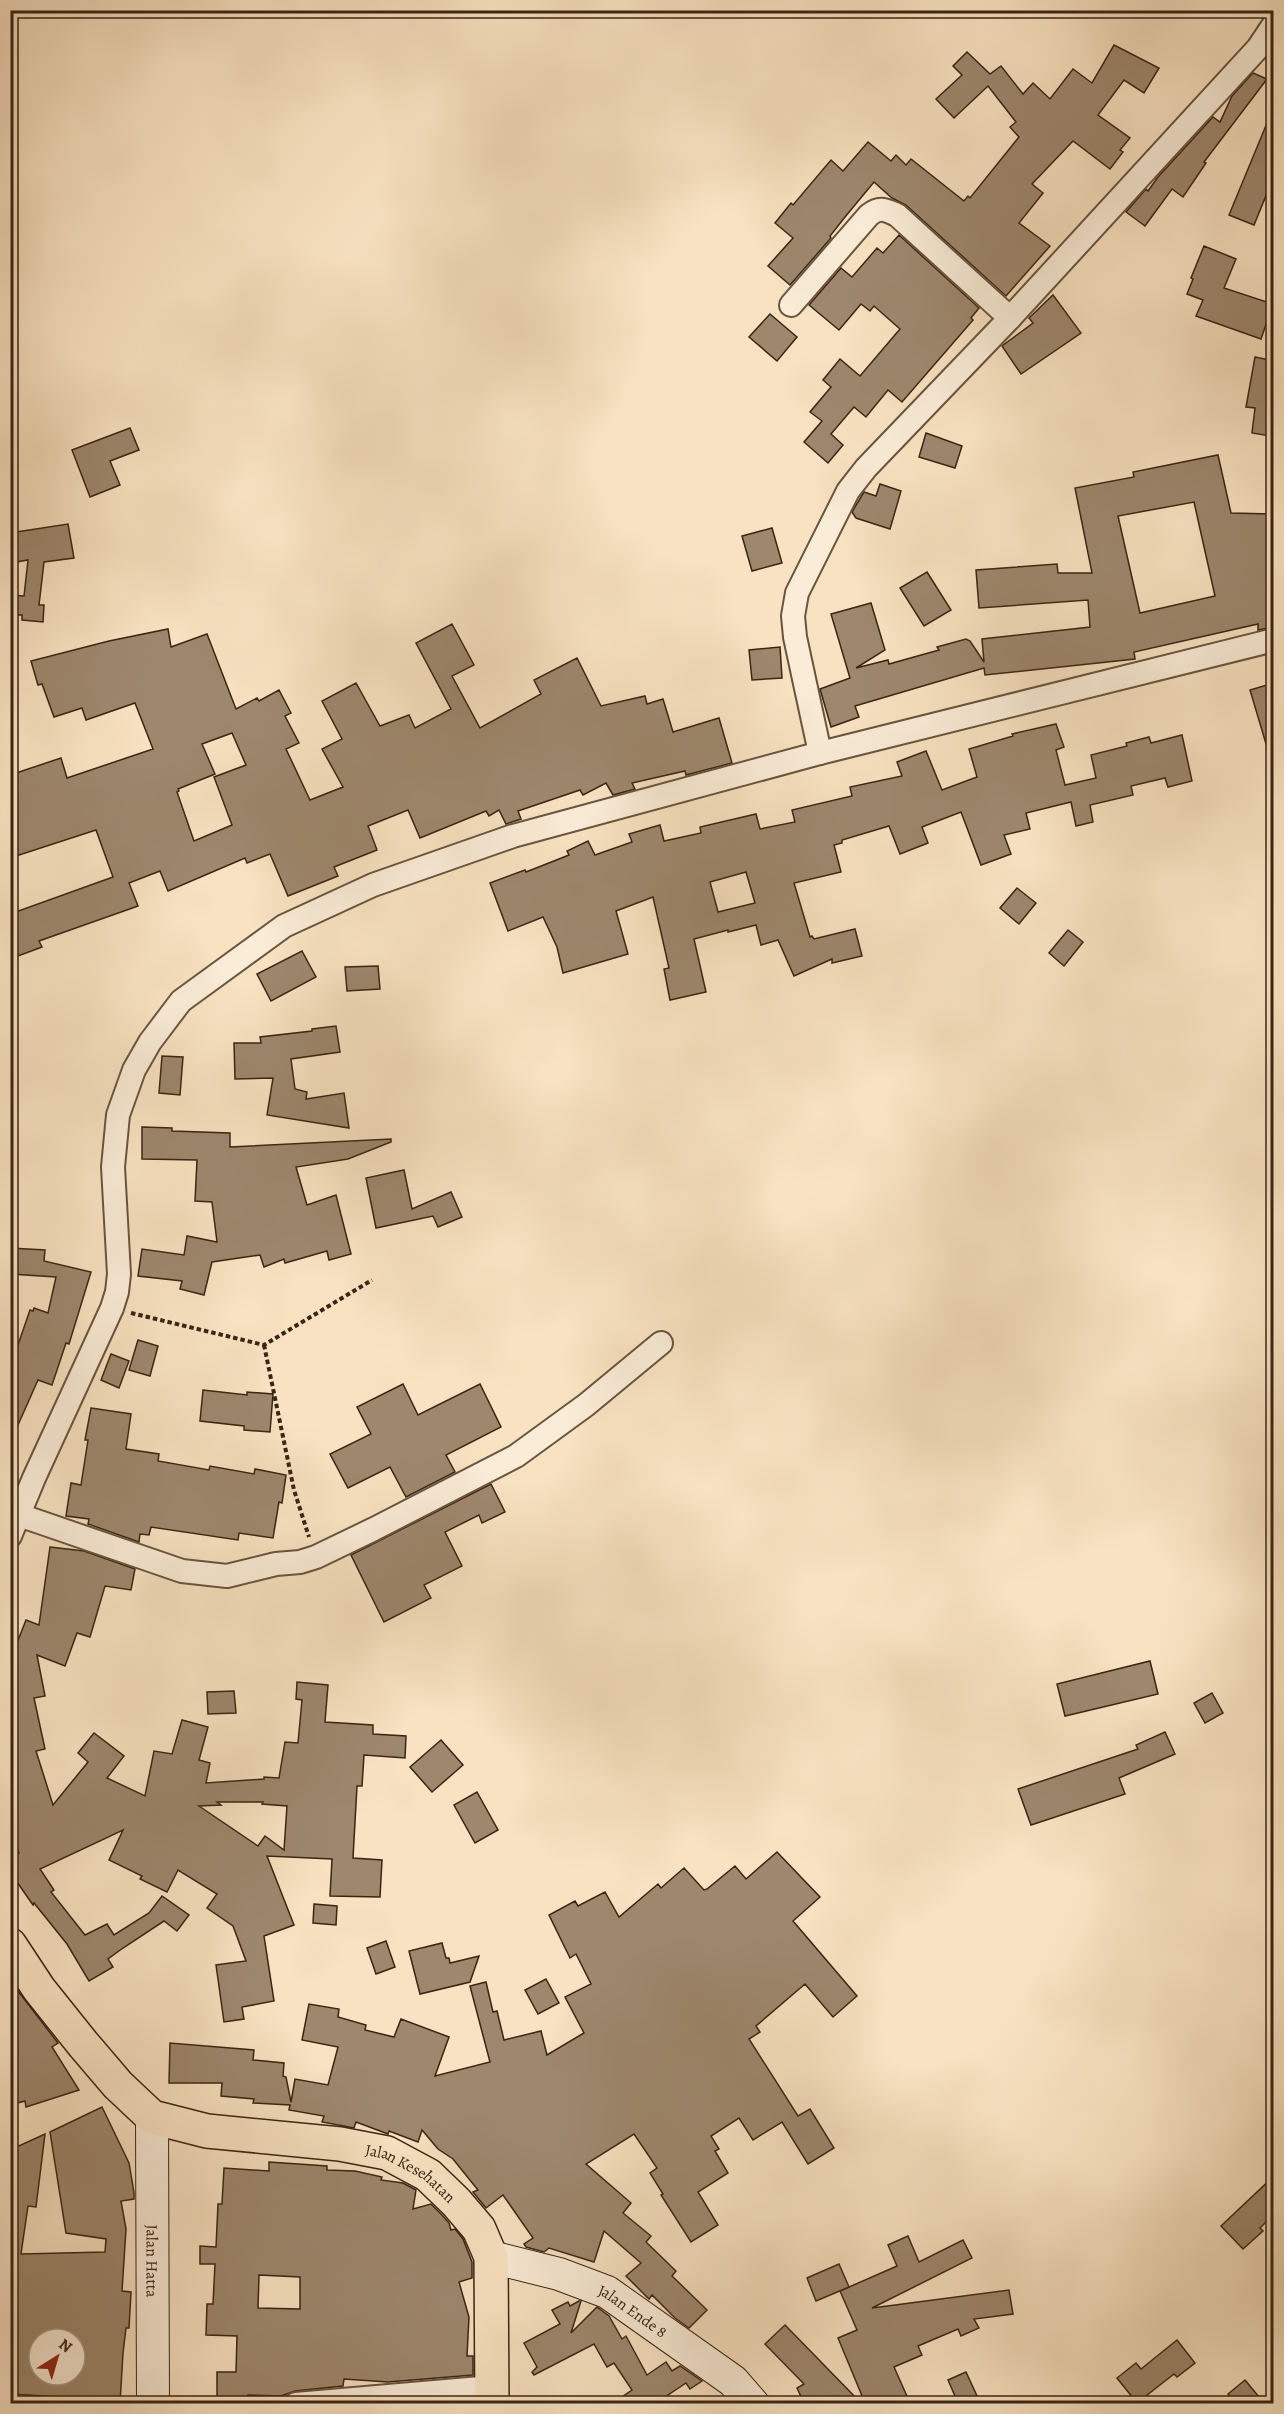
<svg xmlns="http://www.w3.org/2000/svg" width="1284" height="2414" font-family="Alegreya,serif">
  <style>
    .building { fill: #9d876d; stroke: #3a2413; stroke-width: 1.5; fill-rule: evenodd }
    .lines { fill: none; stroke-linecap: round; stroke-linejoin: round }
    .street-casing { stroke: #6a543e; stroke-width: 26 }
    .secondary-casing { stroke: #3a2413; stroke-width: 34 }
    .highway-casing { stroke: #3a2413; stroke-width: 36 }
    .path { stroke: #3a2413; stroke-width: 4; stroke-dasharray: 4.5 3; stroke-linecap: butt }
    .street { stroke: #faecd7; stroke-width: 22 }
    .secondary { stroke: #faecd7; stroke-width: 32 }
    .highway { stroke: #f8e2c1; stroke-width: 33 }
    .labels { text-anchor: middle; stroke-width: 6; stroke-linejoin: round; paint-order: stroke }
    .street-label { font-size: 16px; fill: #3a2413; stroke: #faecd7 }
  </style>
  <rect width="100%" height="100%" fill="#f8e2c1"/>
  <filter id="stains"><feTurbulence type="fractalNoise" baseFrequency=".00333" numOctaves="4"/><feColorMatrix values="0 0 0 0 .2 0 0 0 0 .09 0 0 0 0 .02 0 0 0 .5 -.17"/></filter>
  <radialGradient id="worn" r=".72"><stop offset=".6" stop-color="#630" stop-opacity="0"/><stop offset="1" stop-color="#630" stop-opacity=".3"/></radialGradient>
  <g class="building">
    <path d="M1114,45L1159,68L1144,93L1124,80L1098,115L1130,138L1120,150L1123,152L1110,169L1073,141L1032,184L1043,193L1019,223L1050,246L1006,296L906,205L892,198L874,182L845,217L830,236L831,238L790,285L768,266L793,238L775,223L791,203L793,205L831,160L843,171L868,142L891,161L896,155L906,165L911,159L964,201L968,196L970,198L1019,137L1010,127L1016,122L988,86L954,118L936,99L962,75L953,66L967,52L990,74L1001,66L1023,94L1033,83L1050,99L1073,69L1092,83Z"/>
    <path d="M1253,73L1267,79L1204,162L1206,163L1183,197L1172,189L1145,226L1126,212L1146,189L1148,191L1158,177L1213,117L1220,122L1232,96Z"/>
    <path d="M1274,106V176L1254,225L1229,215Z"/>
    <path d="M899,235L979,308L971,318L973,320L902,402L888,390L866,417L854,407L831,434L843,445L828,463L804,442L822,421L810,412L831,387L823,380L840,359L860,376L900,329L874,306L870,311L861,304L839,330L809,305L841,268L852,277L877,248L883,253Z"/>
    <path d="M1204,246L1236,259L1224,288L1273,304L1261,339L1196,316L1203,300L1187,294L1193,279L1191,278Z"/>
    <path d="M1053,295L1081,333L1021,374L1002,346L1033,323L1029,318Z"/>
    <path d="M770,314L797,337L777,361L749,337Z"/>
    <path d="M1255,357L1274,361V404L1270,436L1252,433L1255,408L1246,407Z"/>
    <path d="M130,428L139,450L110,461L120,485L90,497L72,450Z"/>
    <path d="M926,433L962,446L955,468L919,457Z"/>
    <path d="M1218,455L1231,513L1274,514V627L1258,630V624L1134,652L1135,659L985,675L984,668L855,706L859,717L831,727L820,689L850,678L831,614L871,603L885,650L856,668L888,660L889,664L939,650L937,647L966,639L970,641L984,662L982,639L1090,627L1088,600L979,608L976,570L1057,564L1058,573H1092L1075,488L1134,477L1133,472ZM1194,502L1215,596L1140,613L1118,516Z"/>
    <path d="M880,484L901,491L890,529L856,518L852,512L864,492L876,496Z"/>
    <path d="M68,524L74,558L44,562L39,605H44L43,622L22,620V615H10V595L24,596L28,560L10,563V533Z"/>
    <path d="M772,528L782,563L752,571L742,536Z"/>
    <path d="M927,572L951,610L924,626L900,588Z"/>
    <path d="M452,624L474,665L452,676L480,728L541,694L534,680L577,658L601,706L645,696L647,704L663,699L673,732L719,718L732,763L686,775L685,771L632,783L635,789L613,795L606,783L583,795L580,790L518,811L521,819L506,824L499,810L489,816L486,811L420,838L408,810L368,826L377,850L334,867L338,876L288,896L270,854L247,863L245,858L168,891L160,871L129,883L138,906L39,941L42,947L10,959V914L113,877L96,830L10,858V775L61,758L67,778L153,749L135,703L86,720L82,708L54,717L42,684L38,685L31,661L109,641L168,629L171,647L207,634L236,709L257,698L259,701L279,690L291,713L285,716L299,743L286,749L310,800L343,787L322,749L342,739L322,701L356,683L380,726L409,715L415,728L451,709L416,643ZM232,733L246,765L214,777L232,825L194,841L177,792L179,791L178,789L215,774L202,744Z"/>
    <path d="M780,647L782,678L752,680L749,650Z"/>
    <path d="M1274,683V753L1269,754L1250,690Z"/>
    <path d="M1056,724L1064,747L1056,750L1065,785L1096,778L1091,755L1127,746L1126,743L1149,737L1151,743L1182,735L1192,781L1168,787L1165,778L1131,786L1133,795L1090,805L1093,822L1076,826L1071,802L1026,813L1030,829L1004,835L1011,854L981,865L961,812L922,827L928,843L900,854L889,826L842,840V843L834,845L841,872L794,883L810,937L812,936L814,939L855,929L862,956L832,963V959L794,976L778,940L761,945L756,925L728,932V930L694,939L706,992L670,1000L664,969L669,968L653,897L616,911L628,954L563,973L557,947L543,917L508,931L490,883L525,870L526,872L569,855L567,851L588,841L595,855L632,842L629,834L660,825L664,841L701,833L700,827L756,814L760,829L795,822L792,810L852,796L850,787L902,776L897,762L926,751L942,790L977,777L969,749L1013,736L1012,734ZM746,872L755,903L718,912L710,882Z"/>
    <path d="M1017,888L1036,903L1019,924L1000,908Z"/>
    <path d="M1068,930L1083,942L1064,966L1049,953Z"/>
    <path d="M302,951L316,977L271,1001L257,974Z"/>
    <path d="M378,966L380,989L347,991L345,967Z"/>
    <path d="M336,1026L340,1052L291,1059L295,1089L307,1092L306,1099L344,1093L349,1128L267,1115L273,1078L235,1079L234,1043H261L260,1037L312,1031V1029Z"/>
    <path d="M162,1056L183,1057L180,1095L159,1093Z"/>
    <path d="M142,1127L172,1128V1131L230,1133V1147L391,1139V1142L348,1159L296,1167L307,1205L336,1195L351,1254L329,1260L327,1251L285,1263L284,1259L264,1267L260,1255L212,1262L204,1295L180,1289L182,1281L138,1276L142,1249L184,1255L187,1236L217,1242L212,1202L195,1201L197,1160L142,1159Z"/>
    <path d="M404,1170L412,1209L451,1192L462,1217L438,1227L433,1216L376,1228L366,1178Z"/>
    <path d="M10,1248L45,1250L44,1261L91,1272L69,1344L66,1343L52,1385L38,1380L10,1443V1368L30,1310L33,1311L34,1308L48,1313L56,1277L10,1274Z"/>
    <path d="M138,1340L158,1346L150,1376L129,1370Z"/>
    <path d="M111,1354L129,1361L119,1388L101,1380Z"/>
    <path d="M403,1384L418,1415L480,1384L501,1427L446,1455L455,1472L406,1497L390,1467L348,1488L330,1454L371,1434L357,1407Z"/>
    <path d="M203,1390L247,1395V1392L273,1394L270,1432L244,1430V1426L200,1421Z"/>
    <path d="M91,1408L131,1414L126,1449L159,1454L158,1461L209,1470L210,1466L254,1474L255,1469L286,1475L282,1503L279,1502L273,1538L239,1533L238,1540L151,1527L149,1535L140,1534L139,1542L88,1524L89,1519L66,1516L71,1483L81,1485L88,1440H85Z"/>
    <path d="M491,1484L505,1512L482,1523L479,1515L445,1532L462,1566L424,1585L431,1598L384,1622L351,1555Z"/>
    <path d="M50,1547L84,1551L135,1569L131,1590L105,1586L90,1637L77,1633L65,1666L37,1655L45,1696L34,1698L45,1749L36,1751L53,1805L88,1762L78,1753L94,1733L124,1756L107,1778L145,1796L154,1751L172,1754L182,1720L208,1727L199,1760L210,1763L206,1783L264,1779V1777L279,1778L285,1742L298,1743L302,1700L296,1699L297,1682L328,1685L325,1722L373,1725V1734L406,1736L405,1758L364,1755L362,1786H357L353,1858L382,1860L380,1897L330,1896L332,1859L267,1856L294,1925L264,1936L274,2001L242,2007L244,2019L224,2022L216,1965L246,1961L233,1926L207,1908L217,1894L178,1870L167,1892L140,1879L142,1876L109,1860L123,1830L40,1869L54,1890L51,1892L85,1935L107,1924L114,1935L149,1913L162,1896L189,1915L177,1931L164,1921L123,1948L108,1959L113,1967L89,1981L67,1944L34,1903L33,1905L17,1882L10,1885V1857L19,1853L10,1829V1646L15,1648L26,1620L39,1625ZM217,1802H263L262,1804L287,1806L284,1850L265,1836L258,1846L199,1806L221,1805Z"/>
    <path d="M1150,1661L1158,1694L1065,1716L1057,1684Z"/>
    <path d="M234,1691L236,1713L208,1714L207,1692Z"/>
    <path d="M1212,1693L1223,1713L1205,1723L1194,1703Z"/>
    <path d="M1165,1732L1175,1754L1119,1778L1125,1794L1031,1825L1018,1789L1138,1749L1136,1745Z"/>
    <path d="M441,1740L463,1765L432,1792L410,1767Z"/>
    <path d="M477,1792L498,1830L475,1843L454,1805Z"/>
    <path d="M777,1852L820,1897L793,1921L857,1996L833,2017L805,1984L756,2026L760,2032L749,2039L798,2116L810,2109L834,2148L808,2164L782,2122L753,2140L739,2118L711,2136L719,2149L715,2151L728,2173L698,2192L718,2225L691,2242L661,2195L663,2194L650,2173L657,2168L634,2134L586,2164L631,2203L623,2213L651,2236L646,2242L676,2271L672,2276L707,2310L689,2328L675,2318L652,2295L649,2299L626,2276L641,2263L604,2231L594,2262L549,2248L544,2252L526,2247L524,2244L533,2238L503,2195L486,2208L473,2192L478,2190L453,2159L438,2149L422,2130L418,2142L389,2131L388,2134L356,2122L354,2128L322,2122L324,2116L289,2110L290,2105L253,2103L254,2099L221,2096L222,2083H169L170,2043L254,2050L253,2060L284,2063L283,2076L286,2077L291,2102L295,2079L328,2085L338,2047L302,2040L309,2004L339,2009L338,2017L366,2025L365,2030L394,2037L401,2019L449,2037L435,2076L490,2062L470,1986L486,1982L493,2012L497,2011L504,2040L541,2031L547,2055L584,2033L565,1997L591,1984L576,1954L570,1958L549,1915L575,1901L578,1906L605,1892L619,1917L658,1884L661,1888L684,1868L704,1890L707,1889L735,1866L746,1879Z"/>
    <path d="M314,1904L337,1906L336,1925L313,1923Z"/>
    <path d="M386,1941L395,1967L376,1974L367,1948Z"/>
    <path d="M442,1943L446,1958H449L450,1963L479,1956L470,1982L420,1994L409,1951Z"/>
    <path d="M546,1979L559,2003L538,2014L525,1990Z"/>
    <path d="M18,1991L58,2043L52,2047L79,2090L26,2107L25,2101L10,2105V1996Z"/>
    <path d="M102,2107L129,2163L134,2193V2199L121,2201L126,2229L122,2291L131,2292L129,2328H126L123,2353L120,2403H74L75,2398L10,2394V2150L45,2134L36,2207L28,2206L21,2254L105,2252L106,2239L66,2233L50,2132ZM39,2339H75V2375H39Z"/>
    <path d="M269,2162L327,2166V2170L355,2171L382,2177L381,2180L403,2183L416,2190L413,2209L431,2204L442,2215L449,2223L451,2230L455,2229L463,2239L472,2262V2278L459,2282L469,2317L467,2356H473V2375L388,2382L344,2379L343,2386L295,2391L281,2396L248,2395V2398L217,2397V2372H236L237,2336L206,2335L207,2304H213L215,2264H200V2246L216,2247L218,2204H222L224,2168L269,2171ZM259,2275L300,2277V2309L258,2308Z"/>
    <path d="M1274,2176V2214L1260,2228L1263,2231L1243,2249L1221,2226Z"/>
    <path d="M908,2236L919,2262L963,2240L972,2258L872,2308L1009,2290L1013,2314L974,2319L979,2328L961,2336L958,2329L918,2346L922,2355L894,2367L910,2403H865L838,2338L857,2330L840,2291L897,2266L888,2245Z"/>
    <path d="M839,2264L849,2287L816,2301L807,2278Z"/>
    <path d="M579,2301H581L571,2333L597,2307L609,2316L622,2339L626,2336L647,2375L666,2362L672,2371L680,2366L702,2381L690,2389L686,2383L656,2403H613L632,2390L614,2363L607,2367L594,2344L534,2375L532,2372L537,2367L524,2343L560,2324L552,2310L568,2302L570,2306Z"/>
    <path d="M785,2325L861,2403H804L797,2388L804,2384L765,2344Z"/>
    <path d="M1177,2340L1195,2363L1177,2377L1174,2374L1137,2403L1117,2378L1136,2363L1141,2369Z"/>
    <path d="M966,2372L978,2398L966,2403H958L948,2380Z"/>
    <path d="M1245,2380L1264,2403H1235L1228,2394Z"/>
  </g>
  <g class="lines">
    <g class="street-casing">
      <g id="street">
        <path d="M791,305L869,215C880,206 886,210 897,215L1010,318"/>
        <path d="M820,753L795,637L793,616L797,593L848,491L866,468L1010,318L1258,48L1274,24"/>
        <path d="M19,1515L182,1571L227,1576L276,1564L300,1562L316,1557L374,1529L516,1456L586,1405L661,1343"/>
        <path d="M10,1536L34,1478L112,1308L117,1292L119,1274L113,1167L118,1115L134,1070L150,1042L181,1001L284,926L373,885L513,836L820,753L1274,640"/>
        <path d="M296,2404L492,2387"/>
      </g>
    </g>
    <g class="secondary-casing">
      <g id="secondary">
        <path id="s1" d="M152,2117L153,2404"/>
        <path id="s2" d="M491,2257L559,2274L607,2292L733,2381L753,2404"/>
      </g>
    </g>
    <g class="highway-casing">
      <g id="highway">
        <path id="s3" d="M10,1945L39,1989L83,2044L118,2085L152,2117L207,2131L340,2144L387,2153L428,2175L456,2202L479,2229L491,2257L492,2404"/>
      </g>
    </g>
    <g class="path">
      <path d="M131,1313L264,1345L372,1280"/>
      <path d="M264,1345L294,1490L309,1537"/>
    </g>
    <use href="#street" class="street"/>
    <use href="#secondary" class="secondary"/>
    <use href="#highway" class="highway"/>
  </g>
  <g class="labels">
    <g class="street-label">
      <text dy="6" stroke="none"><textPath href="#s3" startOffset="492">Jalan Kesehatan</textPath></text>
      <text dy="6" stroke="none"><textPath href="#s1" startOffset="144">Jalan Hatta</textPath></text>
      <text dy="6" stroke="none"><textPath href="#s2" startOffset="153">Jalan Ende 8</textPath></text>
    </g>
  </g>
  <rect width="1284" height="2414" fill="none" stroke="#f8e2c1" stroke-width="36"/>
  <rect x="12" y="12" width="1260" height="2390" fill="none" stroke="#3a2413" stroke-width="3"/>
  <rect x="18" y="18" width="1248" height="2378" fill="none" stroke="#3a2413" stroke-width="1.5"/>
  <g transform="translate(57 2357) rotate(37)"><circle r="28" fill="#faecd7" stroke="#ad9c89" stroke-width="1.5"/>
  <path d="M0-4.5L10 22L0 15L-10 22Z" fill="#8f2418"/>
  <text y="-9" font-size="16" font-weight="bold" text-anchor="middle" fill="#3a2413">N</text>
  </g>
  <rect width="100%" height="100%" filter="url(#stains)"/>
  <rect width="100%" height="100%" fill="url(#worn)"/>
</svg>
